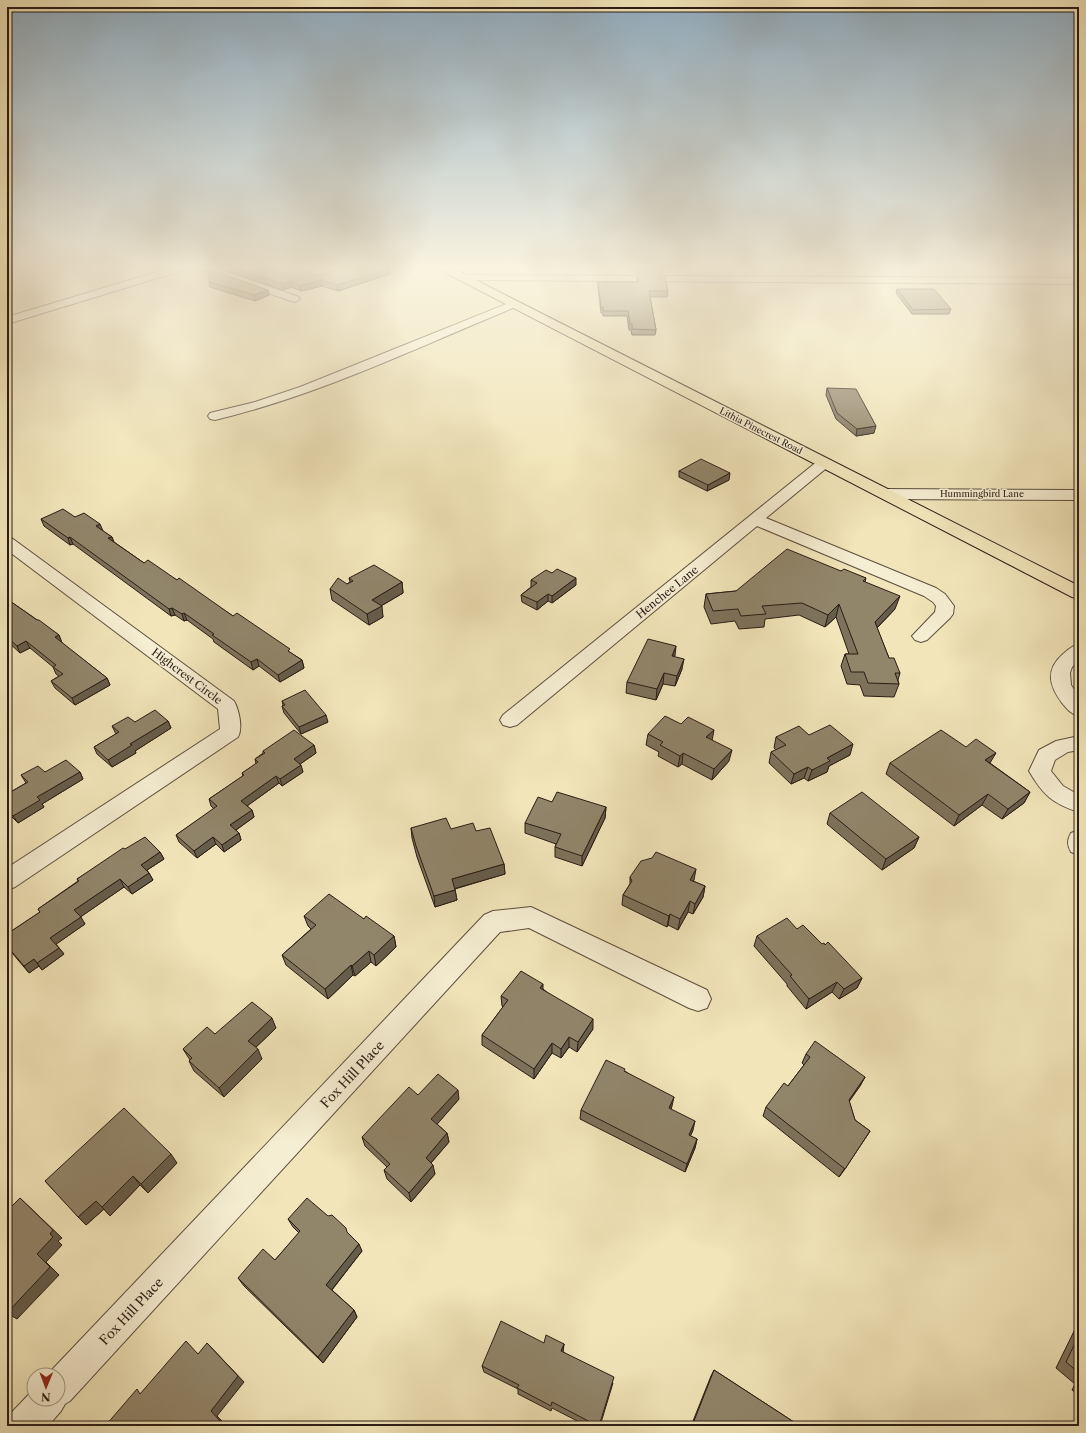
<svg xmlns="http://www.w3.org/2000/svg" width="1086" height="1433" font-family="'Libre Caslon Text',serif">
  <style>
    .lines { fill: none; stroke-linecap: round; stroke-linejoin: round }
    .minor-casing { stroke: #5c4e3e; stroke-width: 2 }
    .major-casing { stroke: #2a1c15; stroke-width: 2 }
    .minor { fill: #f6eed2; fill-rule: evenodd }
    .major { fill: #f1e5b9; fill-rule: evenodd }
    .wall { fill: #7d725b; stroke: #2a1c15 }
    .shaded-wall { fill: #665d4a; stroke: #2a1c15 }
    .building { fill: #91856a; stroke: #2a1c15 }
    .labels { text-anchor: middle; stroke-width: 3; stroke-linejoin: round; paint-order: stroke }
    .far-street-label { font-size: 9px; fill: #2a1c15; stroke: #f6eed2 }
    .street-label { font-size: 11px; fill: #2a1c15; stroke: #f6eed2 }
    .near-street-label { font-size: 13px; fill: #2a1c15; stroke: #f6eed2 }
  </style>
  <rect width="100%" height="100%" fill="#f1e5b9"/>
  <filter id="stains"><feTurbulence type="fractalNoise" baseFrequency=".005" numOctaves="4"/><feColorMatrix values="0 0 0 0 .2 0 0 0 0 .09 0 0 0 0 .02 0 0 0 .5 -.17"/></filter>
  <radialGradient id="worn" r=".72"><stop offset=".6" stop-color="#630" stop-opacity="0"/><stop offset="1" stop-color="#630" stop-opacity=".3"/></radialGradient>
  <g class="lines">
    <g class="minor-casing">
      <g id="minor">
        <path d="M170,268H185L184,270L7,324V317Z"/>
        <path d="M200,268H215L299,297L300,299L295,302L291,301L201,270Z"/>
        <path d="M464,275L1079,278V284L460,280L459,278Z"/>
        <path d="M514,301L519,304L518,306C418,347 320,395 215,420L210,419L208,416L210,413L255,402L300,387Z"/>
        <path d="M824,459L829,460L831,463L829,466L766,518L936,588L945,594L954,606L953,614L950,618L927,640L921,642L915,640L912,636L935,612L936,606L933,602L924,596L757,526L517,725L510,727L503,725L500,720L503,715L819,460Z"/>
        <path d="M885,489L1079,490V500L885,499L880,497L877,494L880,491Z"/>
        <path d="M7,537L13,539L234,701C239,710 243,728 238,737L15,887L7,890V868L220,729L218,709L7,550Z"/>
        <path d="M1079,644V660L1072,667L1070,673L1071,685L1079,697V716C1071,714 1067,709 1062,703C1049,685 1045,670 1063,654C1069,649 1072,646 1079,644Z"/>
        <path d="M1079,736V750L1068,752L1055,760L1051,771L1063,786L1079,795V812C1053,804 1043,795 1029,771L1039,750L1056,741Z"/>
        <path d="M1079,830V855L1071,852C1067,845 1067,840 1071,833Z"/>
        <path d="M531,907L707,990L711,999L707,1008L698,1011L689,1008L529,928L500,932L70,1401L65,1404L61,1411L48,1426H7L11,1413L34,1389V1399H58V1375H47L484,915L493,911Z"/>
      </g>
    </g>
    <g class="major-casing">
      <path id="major" d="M439,268H452L1079,586V599L1072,597L440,270Z"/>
    </g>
    <use href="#minor" class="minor"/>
    <use href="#major" class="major"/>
  </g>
  <g class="wall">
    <path d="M227,268H301L317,276L389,269L390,274L338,291L322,286L301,291L292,287L283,290L227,271Z"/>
    <path d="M635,268H662V274H636Z"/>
    <path d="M637,277L668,291L667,297H650L656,330L655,335H632L631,330H629L627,316H603V313H601L598,287V282H637Z"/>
    <path d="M209,282L268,290L269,295L255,301L210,287Z"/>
    <path d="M897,289L951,309L949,314H912L896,293Z"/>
    <path d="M827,388L874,433L856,436L836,419L826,395Z"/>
    <path d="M679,471L729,480L707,491L679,477Z"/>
    <path d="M75,517L103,531L112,537L114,542L144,563L177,580L291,653L302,660L304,668L280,682L259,666L253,670L214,642L213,639L187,620L184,621L175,615L171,616L73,544L70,545L44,526L41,519Z"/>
    <path d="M841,571L866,578L865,582L895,609L877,628L889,658L900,673L898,680L899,684L894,697L864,696L860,685L847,684L841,666L845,654H849L836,617L825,627L799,615L765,619L764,627L739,629L735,621L711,624L704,607L706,594L736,591Z"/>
    <path d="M552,573L576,585L552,603L548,601L537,610L522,602L521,595L531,587V580Z"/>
    <path d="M349,578L402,582L403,593L381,606L383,617L369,625L332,600L330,589L347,584L350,582Z"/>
    <path d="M7,599L59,635L62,643L107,678L110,685L75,705L55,688L51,681L59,676L56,674L53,667L30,648L20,653L7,641Z"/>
    <path d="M675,657L682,669L675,686L663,684L656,700L626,693L627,682Z"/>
    <path d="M282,701L328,722L301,734L284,713L282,706L283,705Z"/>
    <path d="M168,721L171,728L135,751L136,753L112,767L97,754L94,747L116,734L112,726L135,722Z"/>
    <path d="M648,734L712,740L729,761L712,780L682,764L678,767L658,756L659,752L646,745Z"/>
    <path d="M809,735L850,755L829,766L827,772L808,781L804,778L791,784L769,763L771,752L776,750L774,748L776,737Z"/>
    <path d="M314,745L316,753L300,764L303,772L282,786L279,783L247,806L252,810L254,817L236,830L239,833L241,840L224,852L216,844L197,858L179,842L176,835L214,809L211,806L209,799L243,776L242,773L256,764L255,759L263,753V751Z"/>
    <path d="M890,763H990L1030,792L1024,803L1002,819L982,805L954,826L886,774Z"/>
    <path d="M45,772H80L83,779L42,804L44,807L18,823L7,812V794L26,783L21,775Z"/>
    <path d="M552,802L606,807L605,818L582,866L555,857V847L556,844L525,833V823Z"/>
    <path d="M830,813L919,837L914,848L882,870L827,824Z"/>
    <path d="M411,828L476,831L504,864L505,874L455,889L457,900L435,907L417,857L412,838Z"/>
    <path d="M125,849L160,852L164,859L147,870L149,873L153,880L132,894L124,887L80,917L85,924L56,944L64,954L42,970L39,966L29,973L7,947V934L40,912L38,909L78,881L77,879Z"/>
    <path d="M630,877L694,880L693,881L705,886L703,897L693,914L688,912L678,930L668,925L667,927L622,905L623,895L630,884Z"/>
    <path d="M304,916L364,919L394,936L396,947L376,966L371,962L355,976L353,975L328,999L286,965L282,955L311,929L308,926Z"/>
    <path d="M797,929L822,944L862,978L857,988L839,999L832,992L806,1009L787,986V984L754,946L757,936Z"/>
    <path d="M543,989L593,1029L577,1052L569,1047L561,1058L552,1053L534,1079L482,1045V1035L503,1007L502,1006L501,996Z"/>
    <path d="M276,1028L255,1048L262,1059L224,1097L194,1071L189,1061L190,1060L183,1049L215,1034Z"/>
    <path d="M806,1054L865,1077L860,1086L849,1101L855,1120L870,1131L839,1177L763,1116L766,1107L788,1086L804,1065L802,1063Z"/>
    <path d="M625,1071L672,1106L671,1109L693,1130L690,1136L697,1139L695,1148L685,1172L580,1119L581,1110Z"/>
    <path d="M418,1095L459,1099L437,1124L447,1133L449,1142L431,1163L435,1174L411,1202L387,1179L384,1170L387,1167L365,1146L362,1137Z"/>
    <path d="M177,1163L148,1193L140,1185L110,1216L104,1209L86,1225L45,1181Z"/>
    <path d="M288,1219L350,1235L362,1251L332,1290L354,1310L357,1317L323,1363L244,1286L238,1278L275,1260L299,1233L293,1227Z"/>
    <path d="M1079,1321V1395L1072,1390L1075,1384L1056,1368Z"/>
    <path d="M544,1343L564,1344L563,1352L613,1383L600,1426H587L552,1408L551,1411L518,1394V1389L484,1372L482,1366Z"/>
    <path d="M714,1370L800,1426H691L711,1376Z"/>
  </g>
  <g class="shaded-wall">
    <path d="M389,269L390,274L338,291L337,285Z"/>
    <path d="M321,280L322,286L301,291L300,286Z"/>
    <path d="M291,281L292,287L283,290L282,284Z"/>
    <path d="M268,290L269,295L255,301L254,295Z"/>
    <path d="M876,426L874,433L856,436L857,429Z"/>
    <path d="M730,473L729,480L707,491L708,485Z"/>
    <path d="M100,524L103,531L96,526Z"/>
    <path d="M70,537L73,544L70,545L68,538Z"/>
    <path d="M112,537L114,544L108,538Z"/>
    <path d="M576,578V585L552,603V596Z"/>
    <path d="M402,582L403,593L374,610L372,600Z"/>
    <path d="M548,594V601L537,610V602Z"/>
    <path d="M900,596L895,609L871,634L875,622Z"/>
    <path d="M839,604L836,617L825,627L828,615Z"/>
    <path d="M382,606L383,617L369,625L367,614Z"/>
    <path d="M172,608L175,615L171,616L169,609Z"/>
    <path d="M184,613L187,620L184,621L182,614Z"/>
    <path d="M59,635L62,643L58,645L55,637Z"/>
    <path d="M26,641L30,648L20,653L17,646Z"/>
    <path d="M676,646L675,656H672Z"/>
    <path d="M257,659L259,666L253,670L251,662Z"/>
    <path d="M684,659L682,669L675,686L677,676Z"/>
    <path d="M302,660L304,668L280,682L278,675Z"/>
    <path d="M664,673L663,684L656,700L657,689Z"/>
    <path d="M107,678L110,685L75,705L72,698Z"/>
    <path d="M326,715L328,722L301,734L299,727Z"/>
    <path d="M168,721L171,728L135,751L136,753L112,767L108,760L130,744Z"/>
    <path d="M714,730L712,741L706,737Z"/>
    <path d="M853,744L850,755L829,766L827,772L808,781L812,770L827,758Z"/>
    <path d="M314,745L316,753L296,767L294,759Z"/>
    <path d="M732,750L729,761L712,780L714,769Z"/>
    <path d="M683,753L682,764L678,767L680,756Z"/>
    <path d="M996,753L990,763L985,760Z"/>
    <path d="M301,765L303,772L282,786L280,779Z"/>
    <path d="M808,767L804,778L791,784L794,774Z"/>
    <path d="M80,772L83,779L42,804L44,807L18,823L13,816L37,797Z"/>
    <path d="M276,776L279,783L244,808L241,801Z"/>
    <path d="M1030,792L1024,803L1002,819L1008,809Z"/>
    <path d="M988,794L982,805L954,826L959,815Z"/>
    <path d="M606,807L605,818L582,866V856Z"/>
    <path d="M252,810L254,817L233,832L230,825Z"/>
    <path d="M239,833L241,840L224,852L222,845Z"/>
    <path d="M213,837L216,844L197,858L194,851Z"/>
    <path d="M919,837L914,848L882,870L886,859Z"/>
    <path d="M160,852L164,859L144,872L141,865Z"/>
    <path d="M504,864L505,874L453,889L452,879Z"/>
    <path d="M696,869L694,880L688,890L690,880Z"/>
    <path d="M149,873L153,880L132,894L128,887Z"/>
    <path d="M120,879L124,887L79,918L74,910Z"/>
    <path d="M705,886L703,897L693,914L695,904Z"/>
    <path d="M455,890L457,900L435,907L434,896Z"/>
    <path d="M690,901L688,912L678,930L680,919Z"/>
    <path d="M670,914L668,925L667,927L669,916Z"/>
    <path d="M81,917L85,924L55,945L50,938Z"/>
    <path d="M394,936L396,947L376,966L374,955Z"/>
    <path d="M59,948L64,954L42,970L37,963Z"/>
    <path d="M369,951L371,962L355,976L352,966Z"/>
    <path d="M34,959L39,966L29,973L24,966Z"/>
    <path d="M351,965L353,975L328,999L325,989Z"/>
    <path d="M862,978L857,988L839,999L844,989Z"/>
    <path d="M837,982L832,992L806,1009L809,999Z"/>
    <path d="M543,984V994L540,988Z"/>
    <path d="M272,1018L276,1028L252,1051L248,1041Z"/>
    <path d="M593,1019V1029L577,1052L578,1042Z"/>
    <path d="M569,1037V1047L561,1058V1049Z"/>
    <path d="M552,1043V1053L534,1079V1069Z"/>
    <path d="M258,1049L262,1059L224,1097L219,1088Z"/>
    <path d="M865,1077L860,1086L844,1109L849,1100Z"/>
    <path d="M458,1090L459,1099L433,1129L431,1119Z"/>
    <path d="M674,1097L672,1106L667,1117L669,1108Z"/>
    <path d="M695,1121L693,1130L687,1144L689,1135Z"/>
    <path d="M870,1131L864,1140L839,1177L845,1169Z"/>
    <path d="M447,1133L449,1142L428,1166L426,1158Z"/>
    <path d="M697,1139L695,1148L685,1172L687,1164Z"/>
    <path d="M171,1154L177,1163L148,1193L141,1184Z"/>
    <path d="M433,1165L435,1174L411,1202L409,1193Z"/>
    <path d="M133,1176L140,1185L110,1216L102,1207Z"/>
    <path d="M20,1198L62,1238L58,1241L62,1245L46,1262L59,1275L17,1319L7,1313L37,1254L50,1234Z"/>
    <path d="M96,1201L104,1209L86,1225L78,1217Z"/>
    <path d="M359,1244L362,1251L330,1292L326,1285Z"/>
    <path d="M354,1310L357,1317L323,1363L318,1357Z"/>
    <path d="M207,1343L244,1382L217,1416L227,1426H217L211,1411Z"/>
    <path d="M564,1344L563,1351L561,1357V1351Z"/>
  </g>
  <g class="building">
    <path d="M234,268H301L317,276L342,268H387L389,269L337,285L321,280L300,286L291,281L282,284Z"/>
    <path d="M636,268H662L663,269H636Z"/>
    <path d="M211,270L268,290L254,295L209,282V271Z"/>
    <path d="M637,277H665L668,291H649L656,330L632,329V324H630L628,311H603V307H601L598,282H638Z"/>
    <path d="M897,289H934L951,309L913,310Z"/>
    <path d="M827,388L856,389L876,426L857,429L837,413Z"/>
    <path d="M701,459L730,473L708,485L679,471Z"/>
    <path d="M63,509L75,517L84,513L100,524L96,526L112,537L108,538L144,563L148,560L177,580L179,578L233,616L237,613L290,649L288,651L302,660L278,675L257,659L251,662L212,635L214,634L184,613L182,614L172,608L169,609L70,537L68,538L41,519Z"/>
    <path d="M787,549L841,571L844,569L866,578L863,581L900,596L875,622L889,658H894L900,673H895L899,684L868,683L864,672H851L845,654H858L839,604L828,615L802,603L762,606L766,614L741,616L738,609L713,611L706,594L736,591Z"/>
    <path d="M374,565L402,582L372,600L382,606L367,614L330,589L338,578L347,584L353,581L349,578Z"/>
    <path d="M557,569L576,578L552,596L548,594L537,602L521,595L537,583L531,580L546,570L552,573Z"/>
    <path d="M7,599L37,620H39L59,635L55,637L107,678L72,698L51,681L63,674L53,667L56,665L26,641L17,646L7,637Z"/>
    <path d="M648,639L676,646L672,656L684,659L677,676L664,673L657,689L627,682Z"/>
    <path d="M305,690L326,715L299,727L282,706L285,705L282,701Z"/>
    <path d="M155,710L168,721L130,744L132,745L108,760L94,747L119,732L112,726L128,717L135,722Z"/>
    <path d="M665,716L681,724L688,717L714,730L706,737L732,750L714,769L683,753L680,756L660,745L663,742L648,734Z"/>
    <path d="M830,725L853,744L827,758L830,761L812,770L808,767L794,774L771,752L786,745L776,737L799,726L809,735Z"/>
    <path d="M294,730L314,745L294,759L301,765L280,779L276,776L241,801L252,810L230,825L239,833L222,845L213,837L194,851L176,835L217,806L209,799L244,775L242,773L258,762L255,759L265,753L263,751Z"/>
    <path d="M941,730L966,747L976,739L996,753L985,760L1030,792L1008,809L988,794L959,815L890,763Z"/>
    <path d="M66,760L80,772L37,797L40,800L13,816L7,809V794L28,782L21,775L38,766L45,772Z"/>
    <path d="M557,792L606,807L582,856L555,847L561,834L525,823L538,797L552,802Z"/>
    <path d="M862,792L919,837L886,859L830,813Z"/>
    <path d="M446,818L451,829L473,823L476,831L490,828L504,864L452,879L455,890L434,896L416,846L411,828Z"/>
    <path d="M145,837L160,852L141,865L149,873L128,887L120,879L74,910L81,917L50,938L59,948L37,963L34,959L24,966L7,946V934L40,912L38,909L79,881L77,879L123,848L125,849Z"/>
    <path d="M656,852L696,869L690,880L705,886L695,904L690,901L680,919L670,914L669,916L623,895L632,881L630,877L641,861L652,858Z"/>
    <path d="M329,894L364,919L366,916L394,936L374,955L369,951L352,966L351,965L325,989L282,955L316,925L304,916Z"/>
    <path d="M787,918L797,929L803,925L822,944L824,943L825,945L828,942L862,978L844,989L837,982L809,999L790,976L792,975L757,936Z"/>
    <path d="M521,971L543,984L540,988L593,1019L578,1042L569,1037L561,1049L552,1043L534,1069L482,1035L508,1000L501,996Z"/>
    <path d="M252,1002L272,1018L248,1041L258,1049L219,1088L189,1061L192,1058L183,1049L207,1027L215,1034Z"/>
    <path d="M815,1041L865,1077L849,1100L855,1120L870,1131L845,1169L766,1107L784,1083L788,1086L810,1057L806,1054Z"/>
    <path d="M606,1060L625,1069L624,1071L674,1097L669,1108L695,1121L689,1135L697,1139L687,1164L581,1110Z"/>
    <path d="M438,1074L458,1090L431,1119L447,1133L426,1158L433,1165L409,1193L384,1170L390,1164L362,1137L409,1087L418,1095Z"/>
    <path d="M124,1108L171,1154L141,1184L133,1176L102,1207L96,1201L78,1217L45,1181Z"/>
    <path d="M20,1198L53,1230L50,1234L53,1237L37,1254L50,1267L7,1313V1211Z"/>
    <path d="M307,1198L328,1216L332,1215L346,1228L347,1232L359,1244L326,1285L354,1310L318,1357L238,1278L263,1249L275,1260L300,1231L288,1219Z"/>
    <path d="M501,1321L544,1343L546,1335L564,1344L561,1351L614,1377L599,1426H598L552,1402L551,1406L517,1388L519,1385L482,1366Z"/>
    <path d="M1079,1335V1373L1066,1362Z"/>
    <path d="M186,1341L198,1354L207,1343L238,1376L211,1411L220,1421L217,1426H107L106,1425L137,1389L140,1394Z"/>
    <path d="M714,1370L800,1426H692Z"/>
  </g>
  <linearGradient id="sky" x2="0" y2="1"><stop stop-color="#90acbf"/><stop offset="0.57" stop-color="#f9f3e0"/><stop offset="1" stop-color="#f9f3e0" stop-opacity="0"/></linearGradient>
  <rect width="1086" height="469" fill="url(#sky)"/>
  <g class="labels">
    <g class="far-street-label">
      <text transform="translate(761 431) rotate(27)" y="3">Lithia Pinecrest Road</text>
      <text x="982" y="497">Hummingbird Lane</text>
    </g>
    <g class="street-label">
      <text transform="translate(667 592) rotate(-39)" y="4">Henchee Lane</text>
      <text transform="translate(187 676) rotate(37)" y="4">Highcrest Circle</text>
    </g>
    <g class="near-street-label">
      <text transform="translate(352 1074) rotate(-47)" y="5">Fox Hill Place</text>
      <text transform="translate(131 1311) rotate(-47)" y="5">Fox Hill Place</text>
    </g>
  </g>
  <rect width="1086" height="1433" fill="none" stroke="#f1e5b9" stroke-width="24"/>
  <rect x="8" y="8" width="1070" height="1417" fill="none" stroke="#2a1c15" stroke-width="2"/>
  <rect x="12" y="12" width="1062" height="1409" fill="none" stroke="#2a1c15"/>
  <g transform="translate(46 1387) rotate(181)"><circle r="19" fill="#f6eed2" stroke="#a49a86"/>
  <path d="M0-3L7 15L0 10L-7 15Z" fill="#8f2418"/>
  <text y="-6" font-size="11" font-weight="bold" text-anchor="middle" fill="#2a1c15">N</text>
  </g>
  <rect width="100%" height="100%" filter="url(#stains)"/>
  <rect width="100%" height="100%" fill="url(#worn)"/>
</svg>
